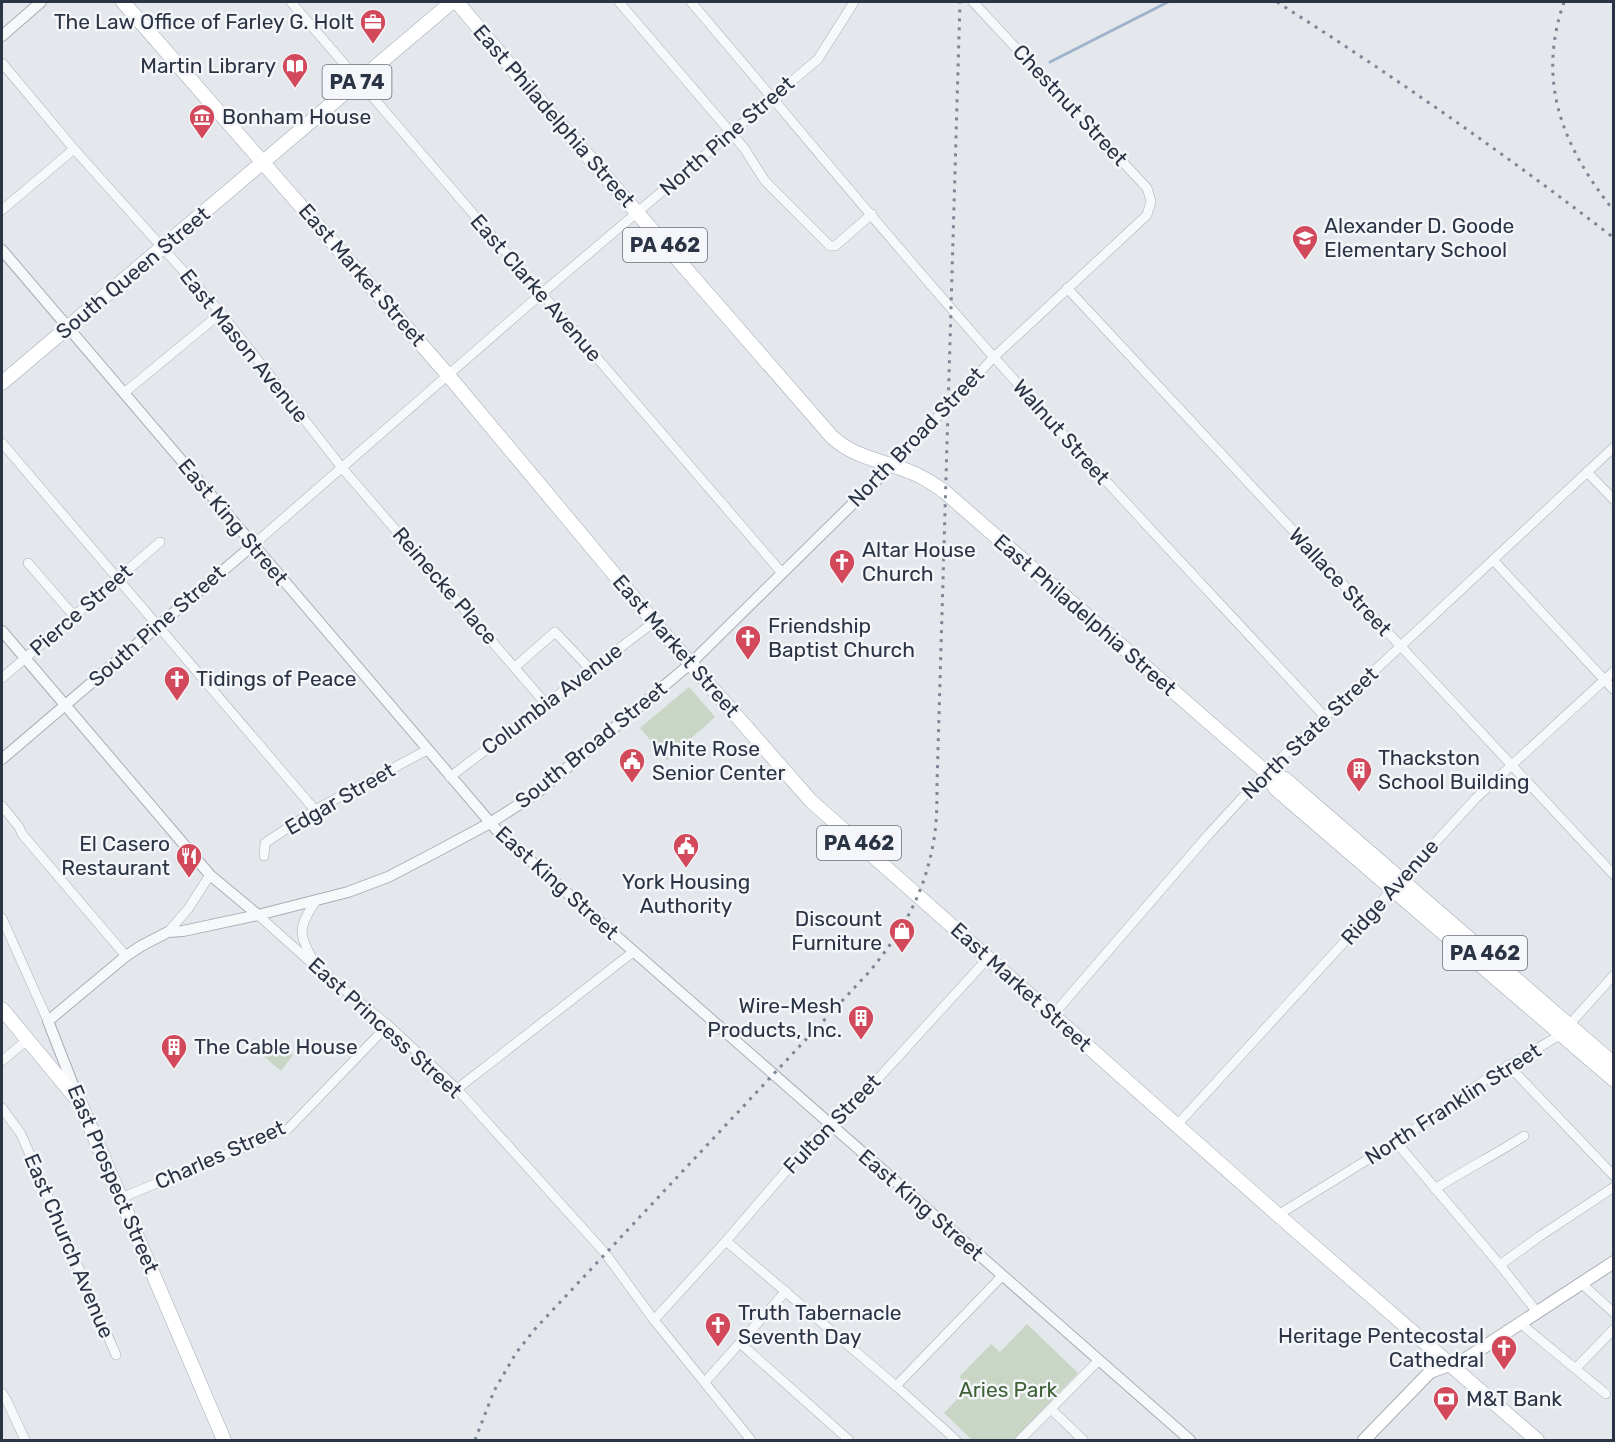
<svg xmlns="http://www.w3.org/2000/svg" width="1615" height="1442" font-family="Rubik,sans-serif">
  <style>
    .green { fill: #c9d6c5 }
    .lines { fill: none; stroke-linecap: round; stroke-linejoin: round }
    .stream { stroke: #9fb4cc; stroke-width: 3 }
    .minor-casing { stroke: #a9aeb7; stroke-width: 10 }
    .tertiary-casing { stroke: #a9aeb7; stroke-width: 12 }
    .secondary-casing { stroke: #a9aeb7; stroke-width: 14 }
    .primary-casing { stroke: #a3abb8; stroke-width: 15 }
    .minor { stroke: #f7f8fa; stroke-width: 9 }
    .tertiary { stroke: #f7f8fa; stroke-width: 10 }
    .secondary { stroke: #fff; stroke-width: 12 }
    .primary { stroke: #fff; stroke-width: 14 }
    .rail { stroke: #7d8696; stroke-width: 3; stroke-dasharray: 3 6; stroke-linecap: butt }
    .labels { text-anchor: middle; stroke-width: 5; stroke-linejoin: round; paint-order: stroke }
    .shield { fill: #f4f6f9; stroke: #676e7b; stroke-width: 1.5 }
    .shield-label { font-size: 20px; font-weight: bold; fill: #2b3445 }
    .poi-label { font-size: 21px; fill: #2b3445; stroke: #f4f6f9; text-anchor: start }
    .street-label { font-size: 21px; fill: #2b3445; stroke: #f4f6f9 }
    .park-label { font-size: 21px; fill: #3f6138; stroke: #f4f6f9 }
  </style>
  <rect width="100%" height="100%" fill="#e4e7ec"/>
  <g class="green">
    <path d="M689,687L715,717L667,760L640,728Z"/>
    <path d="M274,1039L293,1055L281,1071L261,1054Z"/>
    <path d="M1027,1324L1078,1373L1013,1440H972L944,1413L969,1387L959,1377L991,1344L1000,1352Z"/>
  </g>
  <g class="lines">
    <path class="stream" d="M1050,62L1168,2"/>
    <g class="minor-casing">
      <g id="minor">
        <path d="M291,2L782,573"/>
        <path d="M619,2L744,148L765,181L830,246H835L872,214"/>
        <path d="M691,2C797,126 900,253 1009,374C1112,490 1220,603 1325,717"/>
        <path d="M2,63L74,149L221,313L343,469L546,704"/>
        <path d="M2,210L74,149"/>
        <path d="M1067,288L1614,875"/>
        <path d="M124,393L221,313"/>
        <path d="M2,443L315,810"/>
        <path d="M891,466L994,357L1147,215L1151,201L1147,188L973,2"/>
        <path d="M1587,472L1614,500"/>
        <path d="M253,545L541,294L818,59L854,2"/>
        <path d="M1493,560L1614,690"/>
        <path d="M28,563L74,616"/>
        <path d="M515,667L555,632L591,670"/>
        <path d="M2,678L160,542"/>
        <path d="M450,777L654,622"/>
        <path d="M2,806L19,827L22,834L126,956"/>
        <path d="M264,856L265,843L315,810L427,750"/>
        <path d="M258,915L316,967L388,1025L457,1089L605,1253L654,1320L751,1440"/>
        <path d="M2,918L48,1021"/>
        <path d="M168,932L188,909L210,875"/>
        <path d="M314,962C299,934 297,929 315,902"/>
        <path d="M1053,1015L1209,834L1266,772L1614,447"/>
        <path d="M2,1061L28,1039"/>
        <path d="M1508,1065L1614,1176"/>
        <path d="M457,1089L633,952"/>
        <path d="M2,1108L21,1134L116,1355"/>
        <path d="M1177,1125L1476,798L1614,671"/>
        <path d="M1396,1142L1500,1265L1537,1312"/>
        <path d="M1435,1189C1464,1170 1495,1155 1524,1136"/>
        <path d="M121,1198L288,1129L388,1025"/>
        <path d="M1278,1215L1396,1142L1491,1076L1560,1035L1614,975"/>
        <path d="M726,1241L896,1386L956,1440"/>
        <path d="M1500,1265L1540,1236L1614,1187"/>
        <path d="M1581,1283L1614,1313"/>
        <path d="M654,1320L726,1241L816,1136L844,1116L988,958"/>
        <path d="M1520,1323L1606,1394"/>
        <path d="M740,1343L849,1440"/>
        <path d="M1576,1368L1614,1329"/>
        <path d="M705,1382L786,1291"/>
        <path d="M896,1386L1002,1276"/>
        <path d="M2,1393L7,1401L25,1440"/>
        <path d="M1051,1409L1083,1440"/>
        <path d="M1020,1440L1098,1361"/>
      </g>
    </g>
    <g class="tertiary-casing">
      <g id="tertiary">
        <path d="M2,36L41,2"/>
        <path d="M2,250L500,834L1190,1440"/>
        <path d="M2,631L210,875L258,915"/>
        <path d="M2,759L253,545"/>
        <path d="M77,1095L48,1021L126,956L141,946L168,932L183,931L258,915L348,892L388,877L436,852L490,823L537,793L690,664L891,466"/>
      </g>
    </g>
    <g class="secondary-casing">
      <path id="secondary" d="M1364,1440L1430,1372L1464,1360L1614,1262"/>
    </g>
    <g class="primary-casing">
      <g id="primary">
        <path d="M123,2L448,375L654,622L811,801L1278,1215L1537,1440"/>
        <path d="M457,2L527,86L832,437C857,459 879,459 908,471C922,476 934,484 945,492L1266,772L1276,789L1614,1080"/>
        <path d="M2,383L452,2"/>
        <path d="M1266,772L1285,779L1614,1064"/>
        <path d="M2,1009L80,1103L224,1440"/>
      </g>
    </g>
    <use href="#minor" class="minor"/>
    <use href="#tertiary" class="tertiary"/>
    <use href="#secondary" class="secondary"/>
    <use href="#primary" class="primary"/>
    <g class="rail">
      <path d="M1277,2C1392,75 1505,154 1614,238"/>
      <path d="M1564,2C1536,83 1563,147 1614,211"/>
      <path d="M475,1440L494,1391L516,1353L535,1329L870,971C904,929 925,893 934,839C937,821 937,802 937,784L960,2"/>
    </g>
  </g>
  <defs>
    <g id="office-pin" transform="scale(1.35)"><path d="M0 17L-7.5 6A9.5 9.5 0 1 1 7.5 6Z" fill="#d1495b" stroke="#f4f6f9"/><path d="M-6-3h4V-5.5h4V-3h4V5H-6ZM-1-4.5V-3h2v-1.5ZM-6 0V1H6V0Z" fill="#fff"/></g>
    <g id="library-pin" transform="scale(1.35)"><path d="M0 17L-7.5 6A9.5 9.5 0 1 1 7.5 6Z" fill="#d1495b" stroke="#f4f6f9"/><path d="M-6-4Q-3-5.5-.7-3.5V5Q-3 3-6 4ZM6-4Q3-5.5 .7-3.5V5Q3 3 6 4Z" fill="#fff"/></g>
    <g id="museum-pin" transform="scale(1.35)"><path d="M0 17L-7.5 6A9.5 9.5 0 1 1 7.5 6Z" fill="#d1495b" stroke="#f4f6f9"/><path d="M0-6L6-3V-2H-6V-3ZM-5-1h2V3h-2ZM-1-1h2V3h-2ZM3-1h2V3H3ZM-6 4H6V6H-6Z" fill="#fff"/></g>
    <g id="school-pin" transform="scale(1.35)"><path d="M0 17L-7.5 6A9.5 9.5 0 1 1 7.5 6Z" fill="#d1495b" stroke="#f4f6f9"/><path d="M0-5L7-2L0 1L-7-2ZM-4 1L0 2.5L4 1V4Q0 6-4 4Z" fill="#fff"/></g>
    <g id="church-pin" transform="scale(1.35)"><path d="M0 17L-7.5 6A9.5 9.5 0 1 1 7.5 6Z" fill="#d1495b" stroke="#f4f6f9"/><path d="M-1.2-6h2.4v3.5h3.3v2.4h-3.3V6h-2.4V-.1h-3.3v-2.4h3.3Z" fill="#fff"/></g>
    <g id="civic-pin" transform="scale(1.35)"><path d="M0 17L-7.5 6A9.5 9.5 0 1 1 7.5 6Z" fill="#d1495b" stroke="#f4f6f9"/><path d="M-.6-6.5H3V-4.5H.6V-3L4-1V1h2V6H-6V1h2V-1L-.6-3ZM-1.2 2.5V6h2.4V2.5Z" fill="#fff"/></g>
    <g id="building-pin" transform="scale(1.35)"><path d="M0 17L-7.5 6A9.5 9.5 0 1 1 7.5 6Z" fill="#d1495b" stroke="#f4f6f9"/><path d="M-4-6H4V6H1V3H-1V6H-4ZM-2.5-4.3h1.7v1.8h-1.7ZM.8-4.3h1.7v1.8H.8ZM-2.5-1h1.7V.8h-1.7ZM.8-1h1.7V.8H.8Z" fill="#fff"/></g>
    <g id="restaurant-pin" transform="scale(1.35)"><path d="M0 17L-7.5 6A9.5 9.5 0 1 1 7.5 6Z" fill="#d1495b" stroke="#f4f6f9"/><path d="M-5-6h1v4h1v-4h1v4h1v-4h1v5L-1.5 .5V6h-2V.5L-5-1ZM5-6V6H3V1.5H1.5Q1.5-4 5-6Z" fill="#fff"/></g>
    <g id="shop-pin" transform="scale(1.35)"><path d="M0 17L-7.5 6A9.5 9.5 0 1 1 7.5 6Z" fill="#d1495b" stroke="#f4f6f9"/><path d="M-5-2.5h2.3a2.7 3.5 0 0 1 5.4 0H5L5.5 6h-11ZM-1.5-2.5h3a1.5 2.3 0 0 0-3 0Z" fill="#fff"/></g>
    <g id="bank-pin" transform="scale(1.35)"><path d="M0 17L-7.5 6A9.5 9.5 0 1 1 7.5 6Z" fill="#d1495b" stroke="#f4f6f9"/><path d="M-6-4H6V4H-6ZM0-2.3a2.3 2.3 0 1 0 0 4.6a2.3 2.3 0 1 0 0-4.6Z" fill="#fff"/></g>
  </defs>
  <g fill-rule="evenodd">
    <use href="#office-pin" x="373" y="22"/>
    <use href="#library-pin" x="295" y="66"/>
    <use href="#museum-pin" x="202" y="117"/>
    <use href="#school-pin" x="1305" y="238"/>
    <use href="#church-pin" x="842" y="562"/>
    <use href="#church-pin" x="748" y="638"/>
    <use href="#church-pin" x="177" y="679"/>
    <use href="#civic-pin" x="632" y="761"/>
    <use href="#building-pin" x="1359" y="770"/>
    <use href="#civic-pin" x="686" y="846"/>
    <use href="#restaurant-pin" x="189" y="856"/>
    <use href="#shop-pin" x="902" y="931"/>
    <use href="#building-pin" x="861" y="1018"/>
    <use href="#building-pin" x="174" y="1047"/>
    <use href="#church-pin" x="718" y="1325"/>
    <use href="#church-pin" x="1504" y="1348"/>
    <use href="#bank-pin" x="1446" y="1399"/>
  </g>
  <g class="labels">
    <g class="shield">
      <rect x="322.5" y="65" width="69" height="34" rx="4.5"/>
      <rect x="623" y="228" width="84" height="34" rx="4.5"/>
      <rect x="817" y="826" width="84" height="34" rx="4.5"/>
      <rect x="1443" y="936" width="84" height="34" rx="4.5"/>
    </g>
    <g class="shield-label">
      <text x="357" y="89">PA 74</text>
      <text x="665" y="252">PA 462</text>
      <text x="859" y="850">PA 462</text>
      <text x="1485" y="960">PA 462</text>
    </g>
    <g class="poi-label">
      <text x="354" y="29" text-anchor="end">The Law Office of Farley G. Holt</text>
      <text x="276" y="73" text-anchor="end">Martin Library</text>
      <text x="222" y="124">Bonham House</text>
      <text x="1324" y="233">Alexander D. Goode<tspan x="1324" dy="24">Elementary School</tspan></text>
      <text x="862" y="557">Altar House<tspan x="862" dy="24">Church</tspan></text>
      <text x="768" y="633">Friendship<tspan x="768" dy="24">Baptist Church</tspan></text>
      <text x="196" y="686">Tidings of Peace</text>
      <text x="652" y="756">White Rose<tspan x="652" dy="24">Senior Center</tspan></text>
      <text x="1378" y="765">Thackston<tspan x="1378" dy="24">School Building</tspan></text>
      <text x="170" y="851" text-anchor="end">El Casero<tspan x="170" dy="24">Restaurant</tspan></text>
      <text x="686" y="889" text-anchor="middle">York Housing<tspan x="686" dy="24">Authority</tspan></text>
      <text x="882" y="926" text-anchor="end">Discount<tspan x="882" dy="24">Furniture</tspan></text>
      <text x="842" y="1013" text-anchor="end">Wire-Mesh<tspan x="842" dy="24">Products, Inc.</tspan></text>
      <text x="194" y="1054">The Cable House</text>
      <text x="738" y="1320">Truth Tabernacle<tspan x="738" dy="24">Seventh Day</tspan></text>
      <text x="1484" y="1343" text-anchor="end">Heritage Pentecostal<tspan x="1484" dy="24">Cathedral</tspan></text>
      <text x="1466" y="1406">M&amp;T Bank</text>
    </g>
    <g class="street-label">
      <text transform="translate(1070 105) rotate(47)" y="7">Chestnut Street</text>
      <text transform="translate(554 116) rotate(49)" y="7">East Philadelphia Street</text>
      <text transform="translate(727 136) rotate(-41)" y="7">North Pine Street</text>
      <text transform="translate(133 273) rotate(-40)" y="7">South Queen Street</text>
      <text transform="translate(362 275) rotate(49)" y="7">East Market Street</text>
      <text transform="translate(536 288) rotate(49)" y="7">East Clarke Avenue</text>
      <text transform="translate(244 346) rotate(51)" y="7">East Mason Avenue</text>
      <text transform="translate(1061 432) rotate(48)" y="7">Walnut Street</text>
      <text transform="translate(916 437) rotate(-46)" y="7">North Broad Street</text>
      <text transform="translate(233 522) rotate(50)" y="7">East King Street</text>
      <text transform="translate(1340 582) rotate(47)" y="7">Wallace Street</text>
      <text transform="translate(445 586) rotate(49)" y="7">Reinecke Place</text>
      <text transform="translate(81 610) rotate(-41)" y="7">Pierce Street</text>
      <text transform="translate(1085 615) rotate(41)" y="7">East Philadelphia Street</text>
      <text transform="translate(157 626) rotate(-41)" y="7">South Pine Street</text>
      <text transform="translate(676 646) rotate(49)" y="7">East Market Street</text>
      <text transform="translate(552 699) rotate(-37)" y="7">Columbia Avenue</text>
      <text transform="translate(1310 733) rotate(-44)" y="7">North State Street</text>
      <text transform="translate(591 745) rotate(-39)" y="7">South Broad Street</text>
      <text transform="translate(340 799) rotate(-30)" y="7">Edgar Street</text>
      <text transform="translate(557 883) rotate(42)" y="7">East King Street</text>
      <text transform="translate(1390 892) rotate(-48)" y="7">Ridge Avenue</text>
      <text transform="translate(1021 987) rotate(42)" y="7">East Market Street</text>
      <text transform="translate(385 1028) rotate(42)" y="7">East Princess Street</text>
      <text transform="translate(1453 1104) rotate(-33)" y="7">North Franklin Street</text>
      <text transform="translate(832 1124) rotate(-46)" y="7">Fulton Street</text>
      <text transform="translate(220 1155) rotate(-24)" y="7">Charles Street</text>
      <text transform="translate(113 1179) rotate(67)" y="7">East Prospect Street</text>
      <text transform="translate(921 1205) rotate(41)" y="7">East King Street</text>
      <text transform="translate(69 1246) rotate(67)" y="7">East Church Avenue</text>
    </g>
    <g class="park-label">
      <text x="1008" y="1397">Aries Park</text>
    </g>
  </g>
  <rect width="1615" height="1442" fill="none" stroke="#2b3445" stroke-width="6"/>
</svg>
